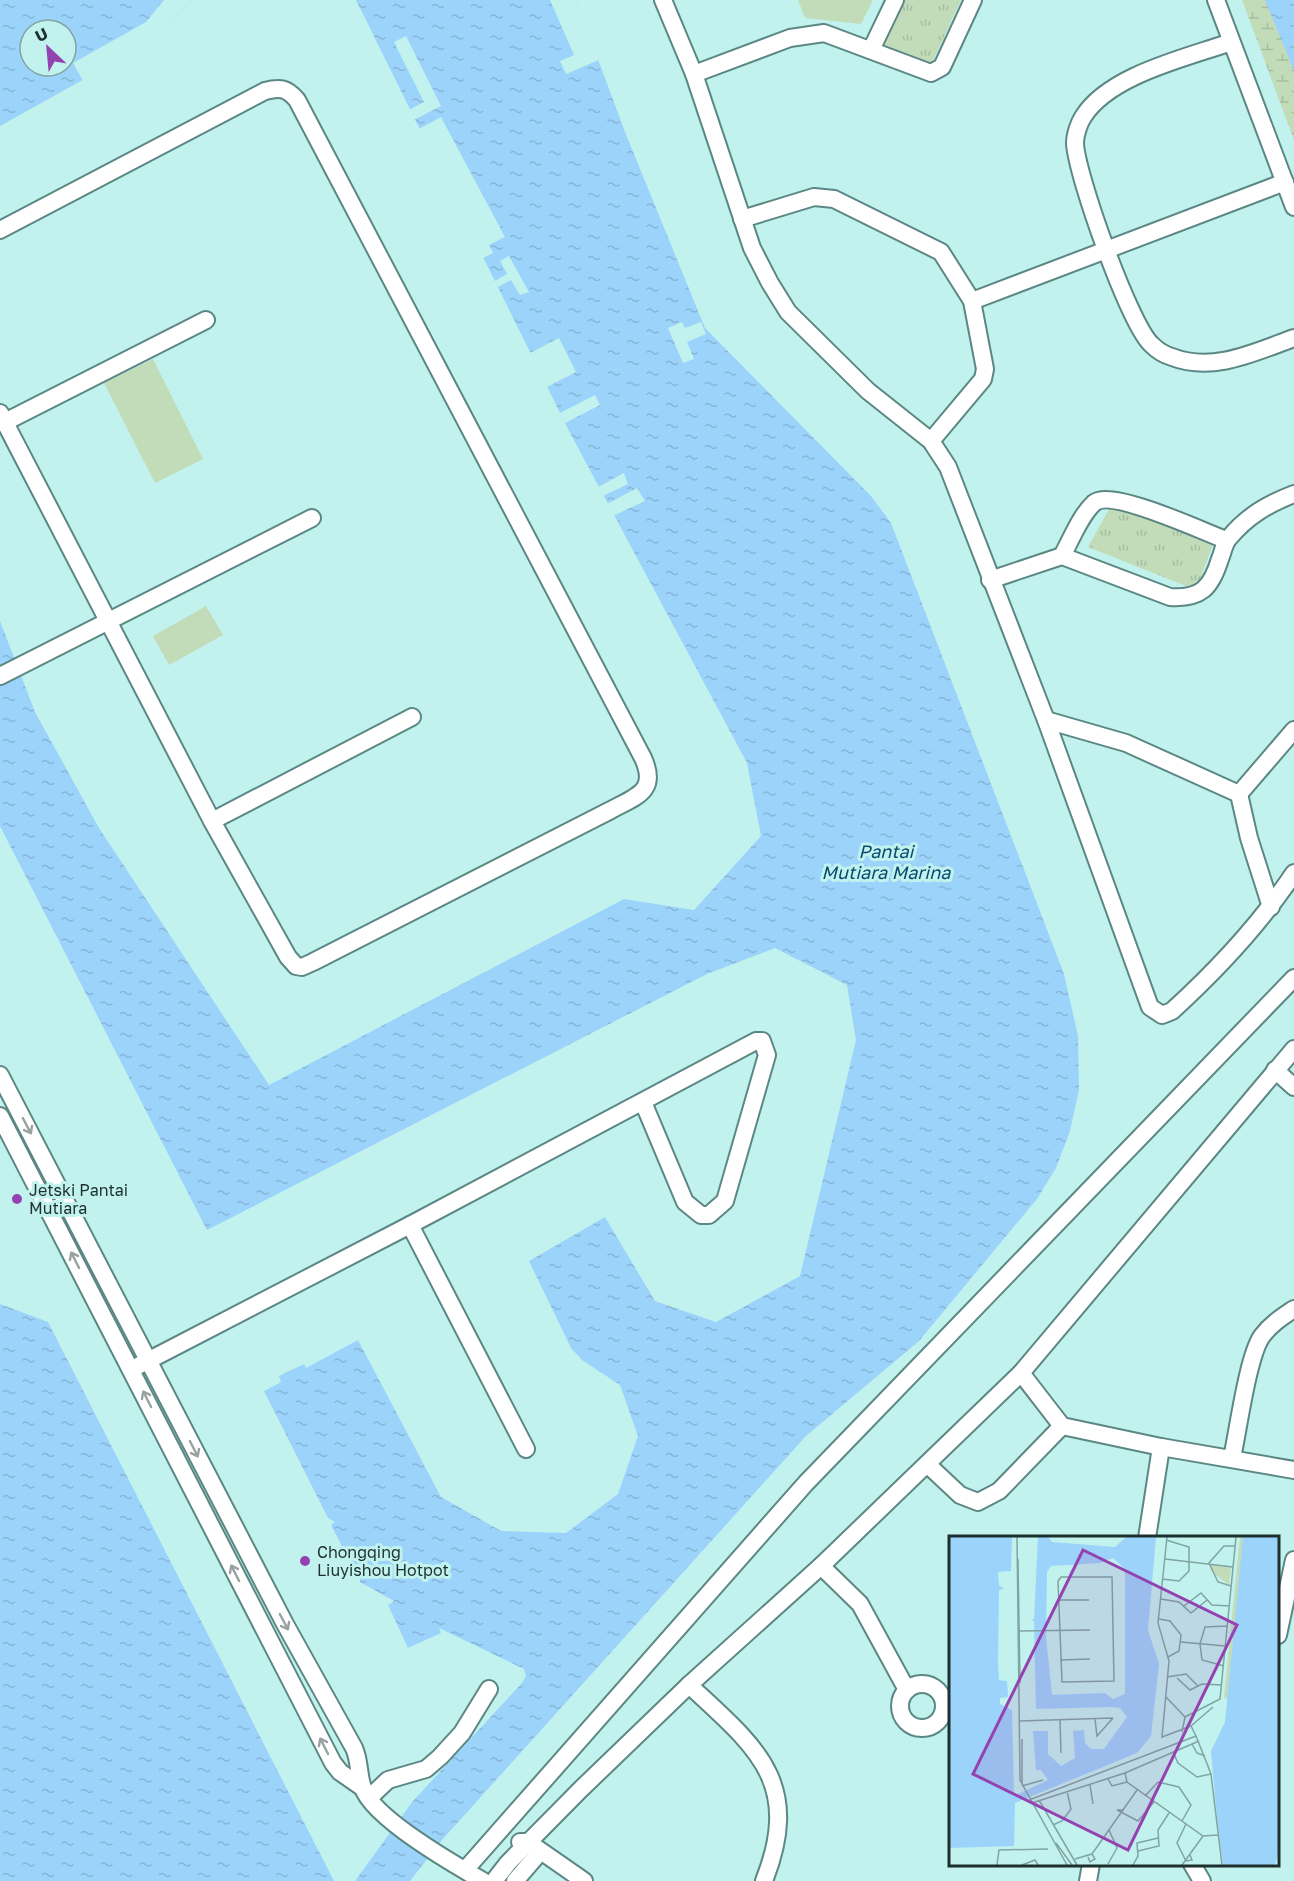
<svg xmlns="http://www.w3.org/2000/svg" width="1294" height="1881" font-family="'Golos Text',sans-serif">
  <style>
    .green { fill: #c2dcba }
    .wetland { fill: url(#wetland-marsh) }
    .park { fill: url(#park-tufts) }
    .water { fill: url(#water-ripples); fill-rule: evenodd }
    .pier { fill: #c2f2ee }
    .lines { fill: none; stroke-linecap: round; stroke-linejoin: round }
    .minor-casing { stroke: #5b8784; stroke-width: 20 }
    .minor { stroke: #fff; stroke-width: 16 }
    .oneway { stroke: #99a2a1 }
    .poi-dot { fill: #9542b1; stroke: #c2f2ee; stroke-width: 2 }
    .labels { text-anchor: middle; stroke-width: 6; stroke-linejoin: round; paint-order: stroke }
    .poi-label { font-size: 16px; fill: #1d302e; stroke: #c2f2ee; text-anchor: start }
    .water-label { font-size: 18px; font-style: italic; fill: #074b70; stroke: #c2f2ee }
    .inset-road { fill: none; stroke: #80a4a1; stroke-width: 1.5 }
    .view { fill: #9542b1; fill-opacity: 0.15; stroke: #9542b1; stroke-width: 3 }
    .inset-edge { fill: none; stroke: #1d302e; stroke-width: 3 }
  </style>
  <defs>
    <pattern id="wetland-marsh" width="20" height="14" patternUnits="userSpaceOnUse" patternTransform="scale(1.5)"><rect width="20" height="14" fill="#c2dcba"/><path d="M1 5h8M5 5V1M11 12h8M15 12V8" fill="none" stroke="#a6bda0"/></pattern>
    <pattern id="park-tufts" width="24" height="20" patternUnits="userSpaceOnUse" patternTransform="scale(1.5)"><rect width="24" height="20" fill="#c2dcba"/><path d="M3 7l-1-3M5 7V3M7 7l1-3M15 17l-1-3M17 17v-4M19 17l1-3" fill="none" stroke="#a6bda0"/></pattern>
    <pattern id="water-ripples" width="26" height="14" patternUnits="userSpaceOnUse" patternTransform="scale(1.5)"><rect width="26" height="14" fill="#9cd3fa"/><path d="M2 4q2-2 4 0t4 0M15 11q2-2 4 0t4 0" fill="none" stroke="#86b5d7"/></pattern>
  </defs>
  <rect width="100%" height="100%" fill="#c2f2ee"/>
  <g class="green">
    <path d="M798,0H873L861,24L805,18Z"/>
    <path d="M153,359L203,459L155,483L104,383Z"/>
    <path d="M206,606L223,635L169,665L153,636Z"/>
  </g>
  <path class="wetland" d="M1242,0H1294V140Z"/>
  <g class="park">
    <path d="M902,0H961L930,67L881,46Z"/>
    <path d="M1113,502L1214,542L1196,590L1088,547Z"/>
  </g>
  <g class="water">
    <path d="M0,0H191L158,38L0,126ZM30,30H66V66H30Z"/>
    <path d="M356,0H576L625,132L705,328L871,496L891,523L1064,974L1078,1036L1079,1090L1070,1131L1056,1168L1037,1199L919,1341L806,1436L442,1840L410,1881H355L413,1801L522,1683L526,1676L524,1669L439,1628L441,1633L408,1648L388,1605L394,1601L360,1582V1564L352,1566L331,1525L335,1522L328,1518L264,1391L281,1382L279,1376L304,1364L306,1368L358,1340L441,1497L501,1531L566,1533L618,1494L638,1436L620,1385L582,1360L571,1348L529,1261L605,1217L655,1301L716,1322L800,1276L856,1040L847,985L775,948L707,974L207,1230L0,826V621L35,712L99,828L269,1085L624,899L694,910L761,836L747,763L569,431Z"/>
    <path d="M1265,0H1294V71Z"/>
    <path d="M0,1304L48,1322L334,1881H0Z"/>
  </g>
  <g class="pier">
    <path d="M164,0H191L158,38L83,81L73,63L146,22Z"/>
    <path d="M550,0H576L599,60L566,74L560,61L574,55Z"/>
    <path d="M406,36L441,106L412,121L407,111L424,102L394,42Z"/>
    <path d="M441,117L505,237L489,245L493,253L481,259L417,130Z"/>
    <path d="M509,256L529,292L520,295L511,280L496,288L493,282L507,274L500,261Z"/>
    <path d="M682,322L685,328L701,322L706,334L687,342L694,359L683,363L668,328Z"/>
    <path d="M559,338L576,372L547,387L530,353Z"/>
    <path d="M595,395L600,405L565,423L560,413Z"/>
    <path d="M624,473L628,484L603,496L607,504L637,488L645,501L613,516L598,487Z"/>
  </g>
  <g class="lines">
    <g class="minor-casing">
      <g id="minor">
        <path d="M663,0L694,74L752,248L770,283L788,312L868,391L931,441L948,467L1046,720L1150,1007L1162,1015L1172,1011C1218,969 1260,924 1294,873"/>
        <path d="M1216,0L1294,207"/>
        <path d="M1231,42C1186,58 1109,75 1083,117C1079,123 1075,135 1075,143C1076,174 1130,326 1152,345C1157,350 1165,355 1172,357C1213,373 1255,352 1294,338"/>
        <path d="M871,50L895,0"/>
        <path d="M694,74L790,38L824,33L931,73L942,67L973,0"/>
        <path d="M742,219L814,197L834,199L941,252L972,301L985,369L983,379L931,441"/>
        <path d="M0,230L265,91C280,87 287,88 297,100L643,758C658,791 637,796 611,810L313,962L302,967L296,966L288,957L212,821L0,413"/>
        <path d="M972,301L1285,182"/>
        <path d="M5,422L206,320"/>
        <path d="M1062,556L1170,597C1201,599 1211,588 1220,559C1223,552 1224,543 1229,538C1247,516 1268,504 1294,494"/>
        <path d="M990,580L1062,556C1071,540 1080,516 1094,503C1111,488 1204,532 1226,540"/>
        <path d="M0,676L312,518"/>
        <path d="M1046,720L1126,743L1239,794L1249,838L1271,907"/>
        <path d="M1239,794L1294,730"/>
        <path d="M212,821L412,717"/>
        <path d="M1275,1070L1294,1087"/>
        <path d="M0,1075L285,1624L354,1748C360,1761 358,1775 363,1788C373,1818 455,1865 483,1881"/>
        <path d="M0,1116L333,1763L340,1772L363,1788"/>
        <path d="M410,1225L526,1449"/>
        <path d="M132,1369L410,1225L756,1041H762L767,1055L725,1201L709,1215H701L685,1202L643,1102"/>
        <path d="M1021,1373L1062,1426L1161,1447L1294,1470"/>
        <path d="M1232,1458C1238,1431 1248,1355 1262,1336C1271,1324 1282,1317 1294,1309"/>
        <path d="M927,1464L960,1495L978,1502L999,1491L1062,1426"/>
        <path d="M1147,1538L1161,1447"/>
        <path d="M821,1566L860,1604L907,1690"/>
        <path d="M1278,1635L1294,1560"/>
        <circle cx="922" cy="1706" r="22"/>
        <path d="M689,1685C756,1747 803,1782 764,1881"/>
        <path d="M369,1798L388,1780L426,1769L440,1757L462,1733L489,1689"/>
        <path d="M520,1842H528L584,1881"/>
        <path d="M1192,1864L1202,1881"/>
        <path d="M465,1870L806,1483L1294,978"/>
        <path d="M494,1881L508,1863L581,1789L689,1685L821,1566L1021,1373L1294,1049"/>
        <path d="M515,1881L540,1852"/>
        <path d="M1088,1881L1091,1864"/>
      </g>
    </g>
    <use href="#minor" class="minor"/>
  </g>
  <defs><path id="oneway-shaft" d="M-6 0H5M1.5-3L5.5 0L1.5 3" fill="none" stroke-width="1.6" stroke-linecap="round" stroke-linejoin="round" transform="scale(1.5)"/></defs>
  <g class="oneway">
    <use href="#oneway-shaft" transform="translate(27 1126) rotate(62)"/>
    <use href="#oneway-shaft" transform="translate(75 1260) rotate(-117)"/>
    <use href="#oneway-shaft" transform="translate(147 1399) rotate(-117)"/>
    <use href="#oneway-shaft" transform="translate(194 1449) rotate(63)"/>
    <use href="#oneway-shaft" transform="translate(235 1573) rotate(-117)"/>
    <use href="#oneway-shaft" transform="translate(284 1622) rotate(62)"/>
    <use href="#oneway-shaft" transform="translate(324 1746) rotate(-117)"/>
  </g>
  <g class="poi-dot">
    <circle cx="17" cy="1199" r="6"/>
    <circle cx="305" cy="1561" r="6"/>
  </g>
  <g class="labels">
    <g class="poi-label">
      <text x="29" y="1196">Jetski Pantai<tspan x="29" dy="18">Mutiara</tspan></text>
      <text x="317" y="1558">Chongqing<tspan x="317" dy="18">Liuyishou Hotpot</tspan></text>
    </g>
    <g class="water-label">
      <text x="886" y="858">Pantai<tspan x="886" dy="21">Mutiara Marina</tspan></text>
    </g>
  </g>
  <g transform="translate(949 1536)">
    <rect width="330" height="330" fill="#c2f2ee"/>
    <path d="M262,29L282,31L280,49L262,35Z" fill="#c2dcba"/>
    <path d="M291,1H299L296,164L275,162Z" fill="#c2dcba"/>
    <path d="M0,1H63L62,35L49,36L50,49L55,53L50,54L49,126L50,144L58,145L59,161L51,162V168L63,174L65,260L99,244L92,234H87L84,195H99V218L112,230L126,222L124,195L135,194L136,207L142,213H155L178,181L171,172L162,171L87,173L85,85L82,84L85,83L89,1H99L103,6L166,11L177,1H207L199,94L210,128L202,200L188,217L66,267L65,310L0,312ZM164,22L176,33V158L164,163L156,157L103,159L97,101L98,36L102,30L151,27ZM294,1H330V315L326,329H274L268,282L262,215L276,186Z" fill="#9cd3fa" fill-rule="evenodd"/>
    <path class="inset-road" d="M68,1L71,244L118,329M218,1L209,87L220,125L213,201L242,190L247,200L262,238L273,329M69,23L71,147M216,23L284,31M112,41H163L165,145L113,146L109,45ZM213,43L230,45L240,35V11L217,4M282,50L269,46L260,27L275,10H286M212,63L230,66L242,77L258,64M110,64H140M235,70L252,57L263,69L281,70M210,83L221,85L232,99L230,115L219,121M70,95L141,94M232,106L276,110M111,124L141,123M275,130L253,124L251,108L256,91L278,90M218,141L237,138L249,150M228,142L241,154L253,148L273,149M217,161L236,181L233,196M236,181L271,163L287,1M146,183L148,200L164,182M111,184L112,217M70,185L164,182M242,190L264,171M73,203V248M243,208L248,217L256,220M224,216L229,227L248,241L262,238M176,237L178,246L254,300L269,299M159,243L163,250L178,246M141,249L144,268M73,250L94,244M196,260L209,246L230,251L242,269L233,285M80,264L247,200M90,264L128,329M83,267L176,237L250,205M175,274H168L189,285L205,266M237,288L228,307L237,325L243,324L241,319M104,289L113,285L122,273L118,255M107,307L123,329M189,315L210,310L209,294L220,277M143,318L188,254M126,323L143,318L146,323L141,326L139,321M159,328L168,312L160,294M48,329L50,314L99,313M73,329L86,324L89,329M184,329L189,320L188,307L209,302M233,329L254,300"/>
    <path class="view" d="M134,14L288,89L179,314L24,238Z"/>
    <rect width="330" height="330" class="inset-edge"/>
  </g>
  <g transform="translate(48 48) rotate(334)"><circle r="28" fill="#c2f2ee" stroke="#80a4a1" stroke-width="1.5"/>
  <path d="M0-4.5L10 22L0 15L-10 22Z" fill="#9542b1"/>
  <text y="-9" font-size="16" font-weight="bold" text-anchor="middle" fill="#1d302e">U</text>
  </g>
</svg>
